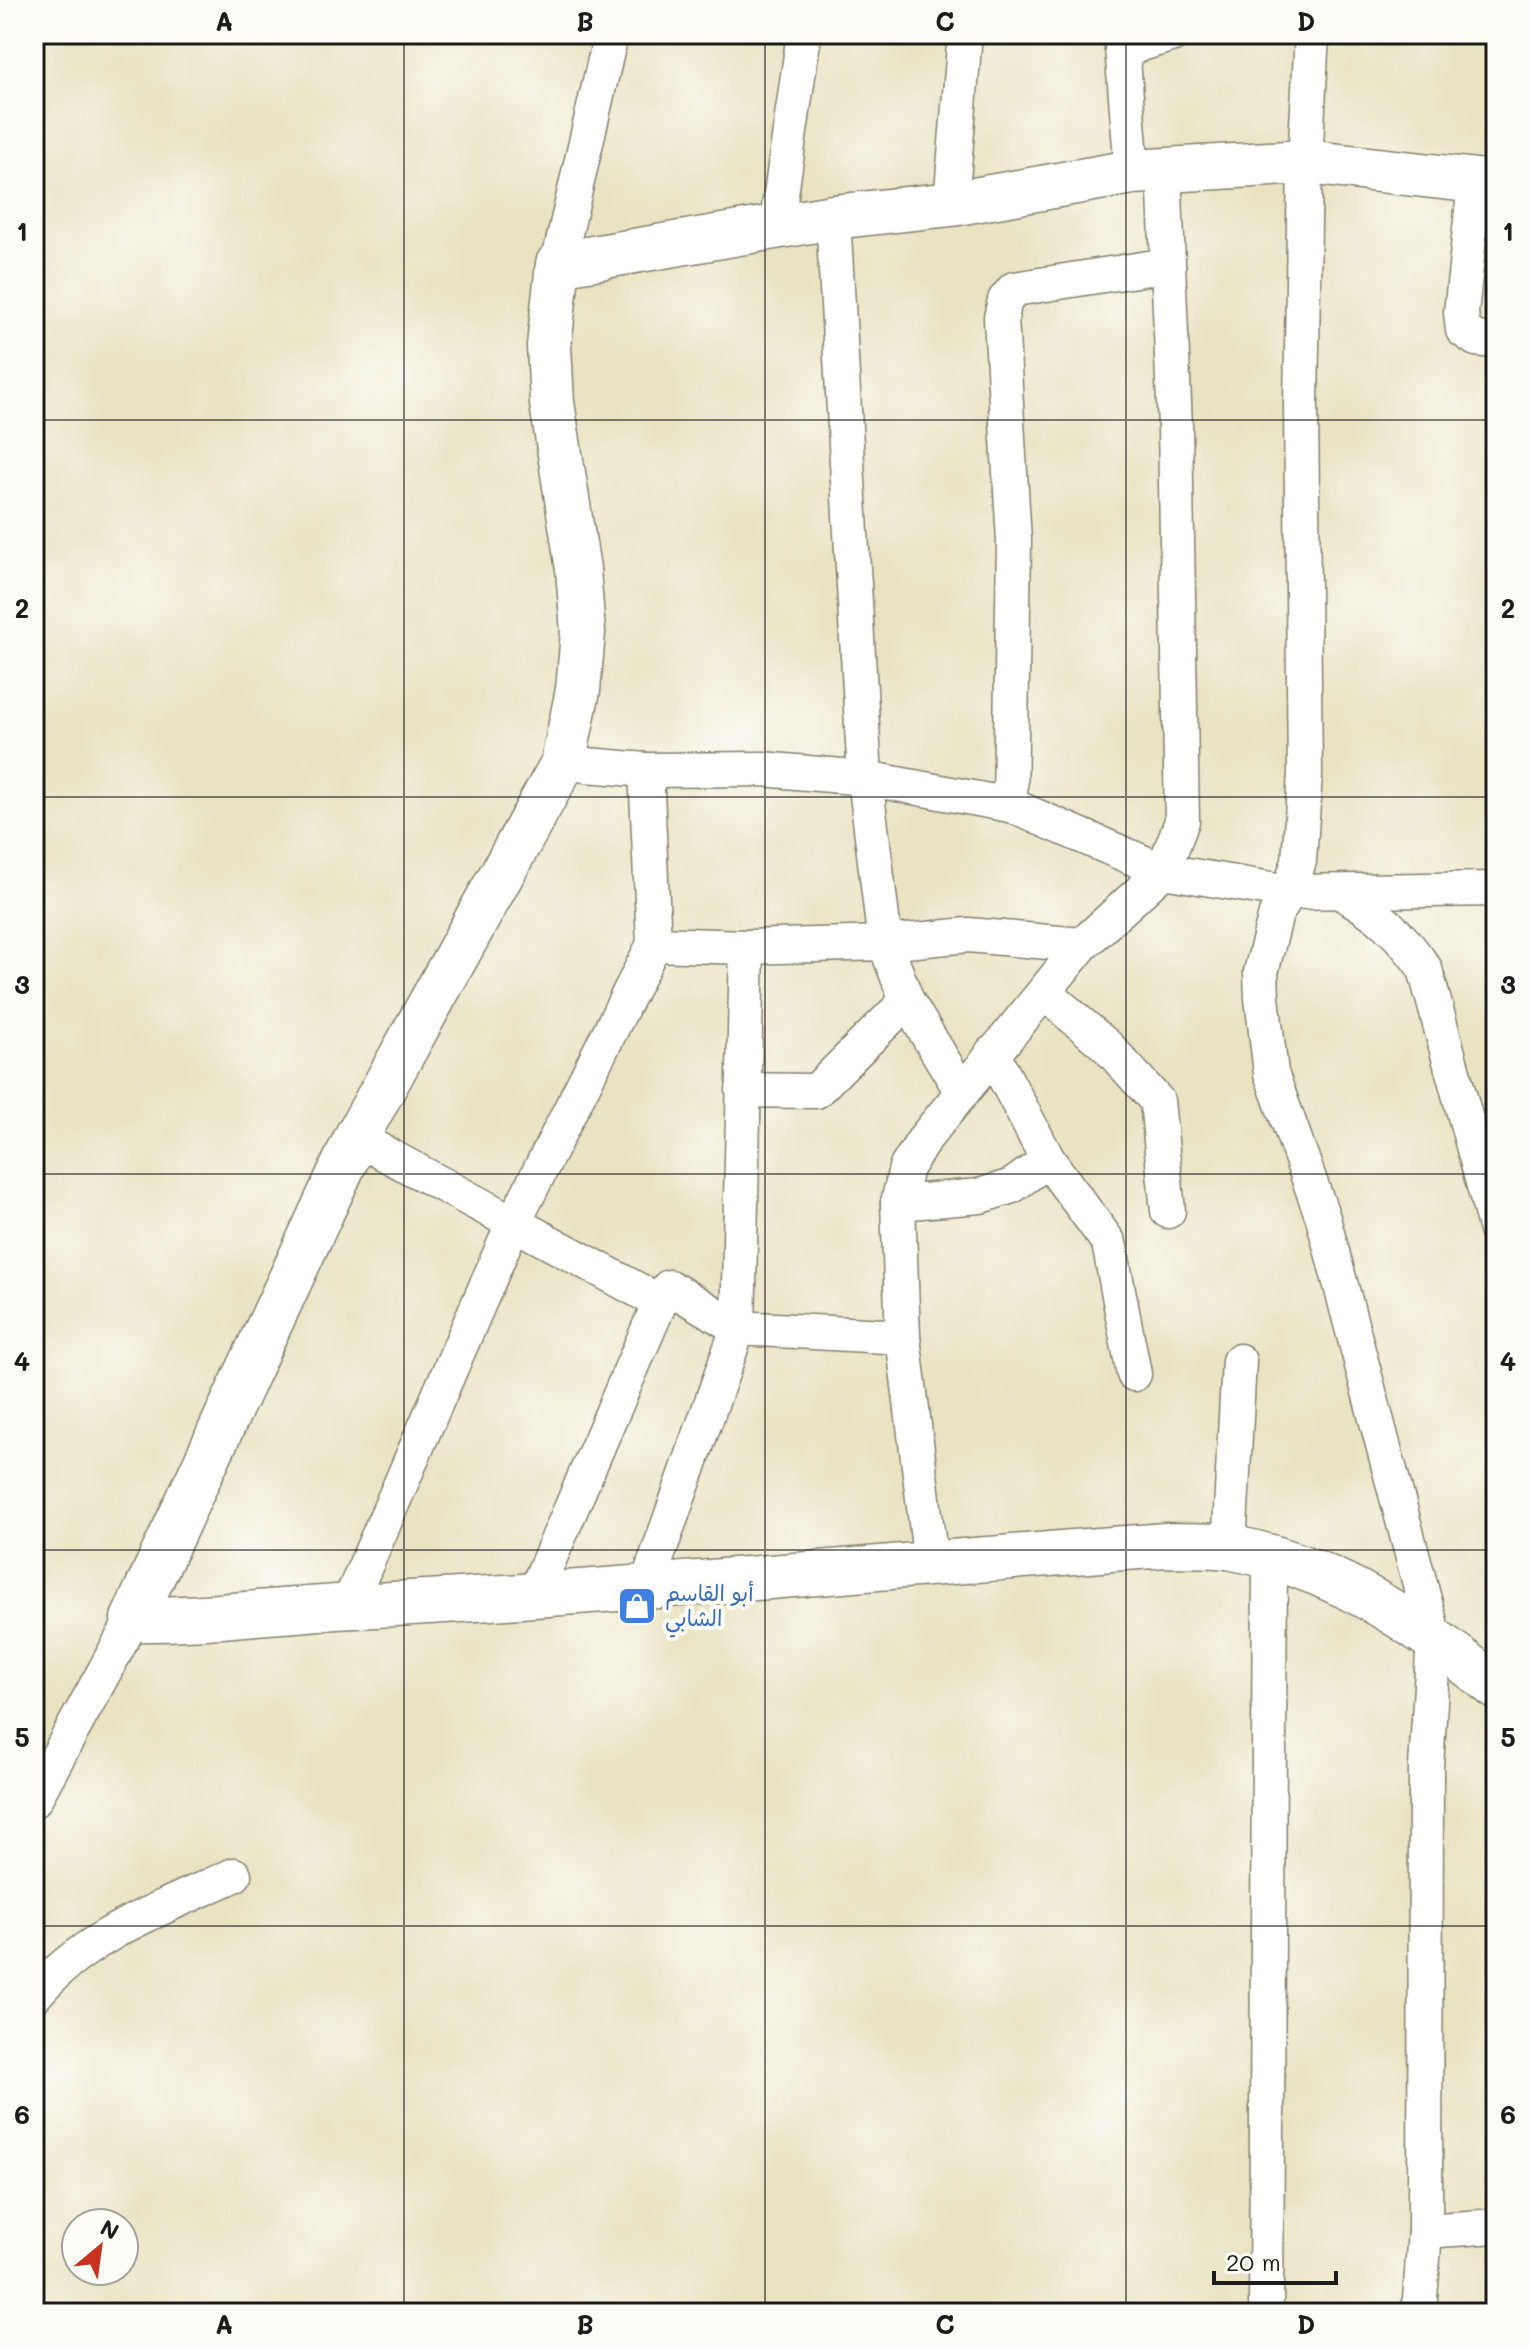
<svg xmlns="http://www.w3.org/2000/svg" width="1530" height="2347" font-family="Mali,'Playpen Sans Arabic',sans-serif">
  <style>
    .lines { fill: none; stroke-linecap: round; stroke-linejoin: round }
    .street-casing { stroke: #82806f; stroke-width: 37 }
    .secondary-casing { stroke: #82806f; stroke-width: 47 }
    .street { stroke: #fff; stroke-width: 34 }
    .secondary { stroke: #fff; stroke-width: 44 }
    .grid { fill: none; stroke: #1c1c1c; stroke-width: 2; stroke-opacity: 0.55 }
    .labels { text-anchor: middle; stroke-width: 8; stroke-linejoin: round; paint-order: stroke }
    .shop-label { font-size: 22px; fill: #366cbe; stroke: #fdfcf7; text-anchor: start }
    .neatline { fill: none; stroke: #1c1c1c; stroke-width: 3 }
    .grid-label { font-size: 26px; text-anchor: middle; font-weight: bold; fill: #1c1c1c }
  </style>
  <rect width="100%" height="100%" fill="#fdfcf7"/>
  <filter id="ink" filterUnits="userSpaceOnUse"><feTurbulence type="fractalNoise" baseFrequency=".0125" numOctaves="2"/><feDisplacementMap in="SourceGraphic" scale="16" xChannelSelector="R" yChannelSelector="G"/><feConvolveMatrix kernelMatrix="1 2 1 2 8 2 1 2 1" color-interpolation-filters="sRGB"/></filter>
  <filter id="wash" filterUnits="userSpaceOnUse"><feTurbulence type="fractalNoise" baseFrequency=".006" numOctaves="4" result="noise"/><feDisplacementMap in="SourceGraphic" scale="32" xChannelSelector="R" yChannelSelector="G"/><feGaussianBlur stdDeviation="1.8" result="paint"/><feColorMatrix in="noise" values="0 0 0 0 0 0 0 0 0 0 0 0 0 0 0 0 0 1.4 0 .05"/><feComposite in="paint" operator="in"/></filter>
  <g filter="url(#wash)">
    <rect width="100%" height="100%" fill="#e9e3c2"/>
  </g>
  <g filter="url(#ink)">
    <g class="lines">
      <g class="street-casing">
        <g id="street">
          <path d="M1121,34L1132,172"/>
          <path d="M1312,34L1305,162L1301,407L1305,774L1299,861L1289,892L1276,914L1261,972L1262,998L1271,1073L1323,1218L1434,1637L1426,1767L1425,2231L1419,2313"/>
          <path d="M1122,50L1173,34"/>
          <path d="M1475,183L1461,313L1463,330L1476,339L1496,341"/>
          <path d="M951,204L965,34"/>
          <path d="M833,217L865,778L885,943L907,1001L962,1092"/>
          <path d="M776,229L804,34"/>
          <path d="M558,264L611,34"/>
          <path d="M563,763L646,770L762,769L865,778L1010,805L1163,871L1289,892L1496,889"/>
          <path d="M1010,805L1014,541L1001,318L1005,300L1014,289L1168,265"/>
          <path d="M1342,893C1378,913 1401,934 1425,969L1496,1230"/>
          <path d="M654,944L747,947L885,943L968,935L1082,945"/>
          <path d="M1045,993L1108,1047L1157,1101L1168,1211"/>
          <path d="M992,1053L1048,1160L1109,1243L1134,1374"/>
          <path d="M743,1090L816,1091L907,1001"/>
          <path d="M356,1138L660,1302L669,1287L738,1328L903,1337"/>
          <path d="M898,1203L980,1196L1012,1186L1048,1160"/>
          <path d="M1229,1547L1239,1361"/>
          <path d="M931,1563L903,1337L898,1203L906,1168L925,1138L1082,945L1163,871L1182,821L1175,426L1164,170"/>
          <path d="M647,1585L738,1328L747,947"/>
          <path d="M533,1597L660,1302"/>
          <path d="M348,1606L513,1224L654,944L646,770"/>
          <path d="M34,1800L133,1619"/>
          <path d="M34,1996C84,1935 165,1907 234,1875"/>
          <path d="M1425,2231L1496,2226"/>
          <path d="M1266,2313L1270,1556"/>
        </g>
      </g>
      <g class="secondary-casing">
        <path id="secondary" d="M1496,183L1305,162L1132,172L951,204L833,217L558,264L549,346L552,403L578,569L583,632L578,690L563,763L356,1138L133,1619C208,1620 282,1609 357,1606C626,1592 896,1565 1165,1545C1187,1546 1211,1544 1233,1548C1335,1567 1417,1623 1496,1687"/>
      </g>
      <use href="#street" class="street"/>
      <use href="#secondary" class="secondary"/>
    </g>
  </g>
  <path class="grid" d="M404,34V2313M765,34V2313M1126,34V2313M34,420H1496M34,797H1496M34,1174H1496M34,1550H1496M34,1926H1496"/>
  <defs>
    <g id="shop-square" transform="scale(2)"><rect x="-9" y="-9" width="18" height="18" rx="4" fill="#3f7fe0" stroke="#fdfcf7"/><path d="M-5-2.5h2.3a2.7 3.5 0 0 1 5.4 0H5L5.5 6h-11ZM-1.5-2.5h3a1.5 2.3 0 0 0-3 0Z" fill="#fff"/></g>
  </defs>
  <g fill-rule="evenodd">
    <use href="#shop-square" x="637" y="1606"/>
  </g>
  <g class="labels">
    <g class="shop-label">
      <text x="665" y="1601">أبو القاسم<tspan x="665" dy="25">الشابي</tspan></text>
    </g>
  </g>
  <rect width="1530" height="2347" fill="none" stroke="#fdfcf7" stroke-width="88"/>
  <g transform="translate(100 2247) rotate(29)"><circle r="38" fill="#fdfcf7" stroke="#a3a29f" stroke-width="2"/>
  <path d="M0-6L14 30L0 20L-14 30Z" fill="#c8321e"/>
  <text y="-12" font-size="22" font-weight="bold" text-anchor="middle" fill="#1c1c1c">N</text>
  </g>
  <path d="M1214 2271v12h122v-12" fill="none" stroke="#1c1c1c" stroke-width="4"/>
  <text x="1226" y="2271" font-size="24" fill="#1c1c1c" stroke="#fdfcf7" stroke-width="6" paint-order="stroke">20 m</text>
  <rect x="44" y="44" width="1442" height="2259" class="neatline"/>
  <g class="grid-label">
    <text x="224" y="31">A</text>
    <text x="585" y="31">B</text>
    <text x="945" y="31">C</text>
    <text x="1306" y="31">D</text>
    <text x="22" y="241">1</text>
    <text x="1508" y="241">1</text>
    <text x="22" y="618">2</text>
    <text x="1508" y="618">2</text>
    <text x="22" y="994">3</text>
    <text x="1508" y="994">3</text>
    <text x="22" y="1371">4</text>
    <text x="1508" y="1371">4</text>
    <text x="22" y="1747">5</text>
    <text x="1508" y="1747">5</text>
    <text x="22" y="2124">6</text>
    <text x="1508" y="2124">6</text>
    <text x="224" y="2334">A</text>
    <text x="585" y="2334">B</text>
    <text x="945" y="2334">C</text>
    <text x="1306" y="2334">D</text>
  </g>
</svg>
